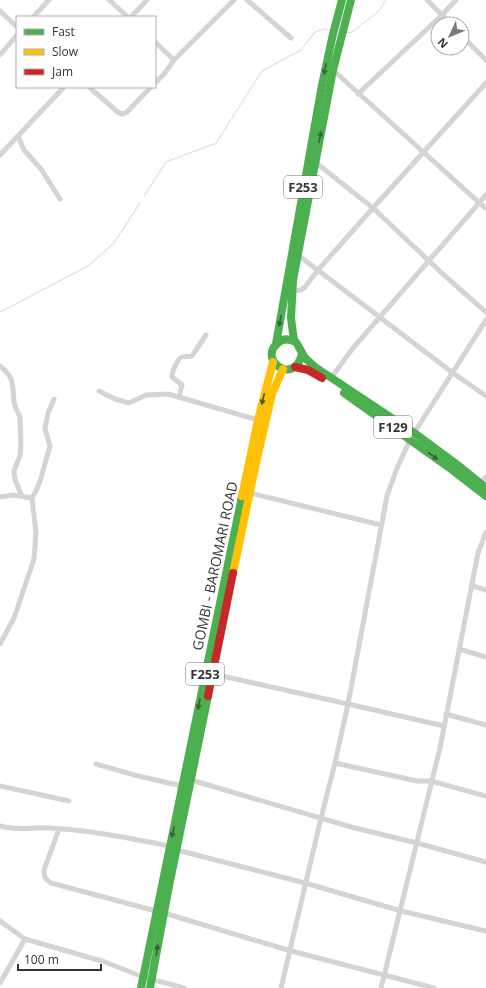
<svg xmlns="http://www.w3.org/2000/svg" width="486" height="988" font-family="'Open Sans',sans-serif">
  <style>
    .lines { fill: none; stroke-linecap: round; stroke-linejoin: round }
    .stream { stroke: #f1e2df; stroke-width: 1.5 }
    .street { stroke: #d4d4d4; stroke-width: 5 }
    .fast { stroke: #4caf50; stroke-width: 8 }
    .slow { stroke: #ffc107; stroke-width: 8 }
    .jam { stroke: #c62828; stroke-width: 8 }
    .oneway { fill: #3c5e3d }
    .labels { text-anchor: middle; stroke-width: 4; stroke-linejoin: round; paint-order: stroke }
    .shield { fill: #fff; stroke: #707070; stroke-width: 1 }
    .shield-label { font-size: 13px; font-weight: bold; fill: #333 }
    .street-label { font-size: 14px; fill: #333; stroke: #fff }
  </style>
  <rect width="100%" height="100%" fill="#fff"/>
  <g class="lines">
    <g class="stream">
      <path d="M346,32L349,33L353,31L378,12L386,0"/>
      <path d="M144,196L166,162L216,143L262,71L301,50L315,32L324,29L330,30"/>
      <path d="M0,312L88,266L114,243L140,203"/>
    </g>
    <g class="street">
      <path d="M109,0L128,17"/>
      <path d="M247,0L291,38"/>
      <path d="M427,0L442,15L456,0"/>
      <path d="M0,11L17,27"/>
      <path d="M33,17L49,0"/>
      <path d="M131,17L147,0"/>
      <path d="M462,36L486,60"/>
      <path d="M155,42L174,60"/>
      <path d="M0,55L17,35"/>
      <path d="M333,70L486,209"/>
      <path d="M155,83L164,74L174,60L234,0"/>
      <path d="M89,87L119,113L123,114L127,112L151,87"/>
      <path d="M358,94L442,15L451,24"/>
      <path d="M18,136L24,150L41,169L60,199"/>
      <path d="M0,155L64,87"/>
      <path d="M315,162L373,208L445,276L486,312"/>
      <path d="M298,255L453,373L486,396"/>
      <path d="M292,291L301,290L305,287L318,270L373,208L486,83"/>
      <path d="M0,366C15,379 12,383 14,401C14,407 19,412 20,418C20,430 22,444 20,455C19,461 14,467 14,473C14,480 19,489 22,496"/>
      <path d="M331,378L353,348L486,195"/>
      <path d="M99,391L115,399L129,403L146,395L168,394L258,420"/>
      <path d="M179,397L182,385L172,377C172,372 177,359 182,357C185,356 189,357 192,356L206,335"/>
      <path d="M414,433L486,320"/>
      <path d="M480,483L486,477"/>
      <path d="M250,493L381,525"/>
      <path d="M0,497L13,495L32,498"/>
      <path d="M473,586L486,590"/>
      <path d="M0,644L14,618L34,559L36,533L32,498L37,489L41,478L50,446L45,429L48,413L54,399"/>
      <path d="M459,649L486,657"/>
      <path d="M213,674L348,704L387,496L397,468L410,440"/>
      <path d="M446,714L486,725"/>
      <path d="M444,726L348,704L335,763L417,781H431L486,796"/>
      <path d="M96,764L138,776L182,786"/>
      <path d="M191,780L351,827L417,843L486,862"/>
      <path d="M0,786L69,801"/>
      <path d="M0,826C16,831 32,827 49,828C89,830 129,838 169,846"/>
      <path d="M59,829L44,870C44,877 45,879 51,883L156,911"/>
      <path d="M177,850L305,883L401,911L486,931"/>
      <path d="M164,913L291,951L434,988"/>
      <path d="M0,921L25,939L105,962L143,977L184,988"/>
      <path d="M0,983L25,939"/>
      <path d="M281,988L321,818L335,763"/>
      <path d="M381,988L440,748L478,553L486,532"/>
    </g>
    <g class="fast">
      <path d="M294,341L291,318L293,280L333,70L351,0"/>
      <path d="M276,344L322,85L333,34L342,0"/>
      <path d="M302,354C294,387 257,359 278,343C283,338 290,339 296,342L305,358L315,367L413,432L459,466L486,488"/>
      <path d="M344,393L451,469L486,496"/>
      <path d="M141,988L242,496"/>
      <path d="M150,988L168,891L208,696"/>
    </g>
    <g class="slow">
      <path d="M242,496L258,420L273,362"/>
      <path d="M233,573L256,463L272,394L283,369"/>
    </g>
    <g class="jam">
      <path d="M295,367L308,370L322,378"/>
      <path d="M208,696L233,573"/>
    </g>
  </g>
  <defs><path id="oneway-solid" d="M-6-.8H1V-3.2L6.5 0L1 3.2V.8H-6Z"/></defs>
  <g class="oneway">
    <use href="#oneway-solid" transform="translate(325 69) rotate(102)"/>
    <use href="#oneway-solid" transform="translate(320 137) rotate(-79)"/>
    <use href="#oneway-solid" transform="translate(280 321) rotate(102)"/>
    <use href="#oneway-solid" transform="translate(263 399) rotate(104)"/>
    <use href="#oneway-solid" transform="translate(433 456) rotate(36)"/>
    <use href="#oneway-solid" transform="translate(199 704) rotate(101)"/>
    <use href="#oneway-solid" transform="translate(173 832) rotate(103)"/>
    <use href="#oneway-solid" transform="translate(157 950) rotate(-81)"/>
  </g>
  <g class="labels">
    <g class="shield">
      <rect x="284" y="176" width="38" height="22" rx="3"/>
      <rect x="374" y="416" width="38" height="22" rx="3"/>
      <rect x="186" y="663" width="38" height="22" rx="3"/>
    </g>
    <g class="shield-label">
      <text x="303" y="192">F253</text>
      <text x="393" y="432">F129</text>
      <text x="205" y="679">F253</text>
    </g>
    <g class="street-label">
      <text transform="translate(215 566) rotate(-78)" y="5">GOMBI - BAROMARI ROAD</text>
    </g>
  </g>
  <rect x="16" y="16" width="140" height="72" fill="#ffffff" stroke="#adadad"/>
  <rect x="24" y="29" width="20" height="6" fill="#4caf50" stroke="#adadad"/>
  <text x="52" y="36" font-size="12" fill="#333333">Fast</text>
  <rect x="24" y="49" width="20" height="6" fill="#ffc107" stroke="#adadad"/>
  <text x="52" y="56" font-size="12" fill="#333333">Slow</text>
  <rect x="24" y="69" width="20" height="6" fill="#c62828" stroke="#adadad"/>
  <text x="52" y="76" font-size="12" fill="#333333">Jam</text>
  <g transform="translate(450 36) rotate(226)"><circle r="19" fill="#ffffff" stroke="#adadad"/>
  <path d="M0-3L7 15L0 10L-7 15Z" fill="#7a7a7a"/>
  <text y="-6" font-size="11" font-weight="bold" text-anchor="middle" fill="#333333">N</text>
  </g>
  <path d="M18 964v6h83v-6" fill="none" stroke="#333333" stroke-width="2"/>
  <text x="24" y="964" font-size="12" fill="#333333" stroke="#ffffff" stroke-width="3" paint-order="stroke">100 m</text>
</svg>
